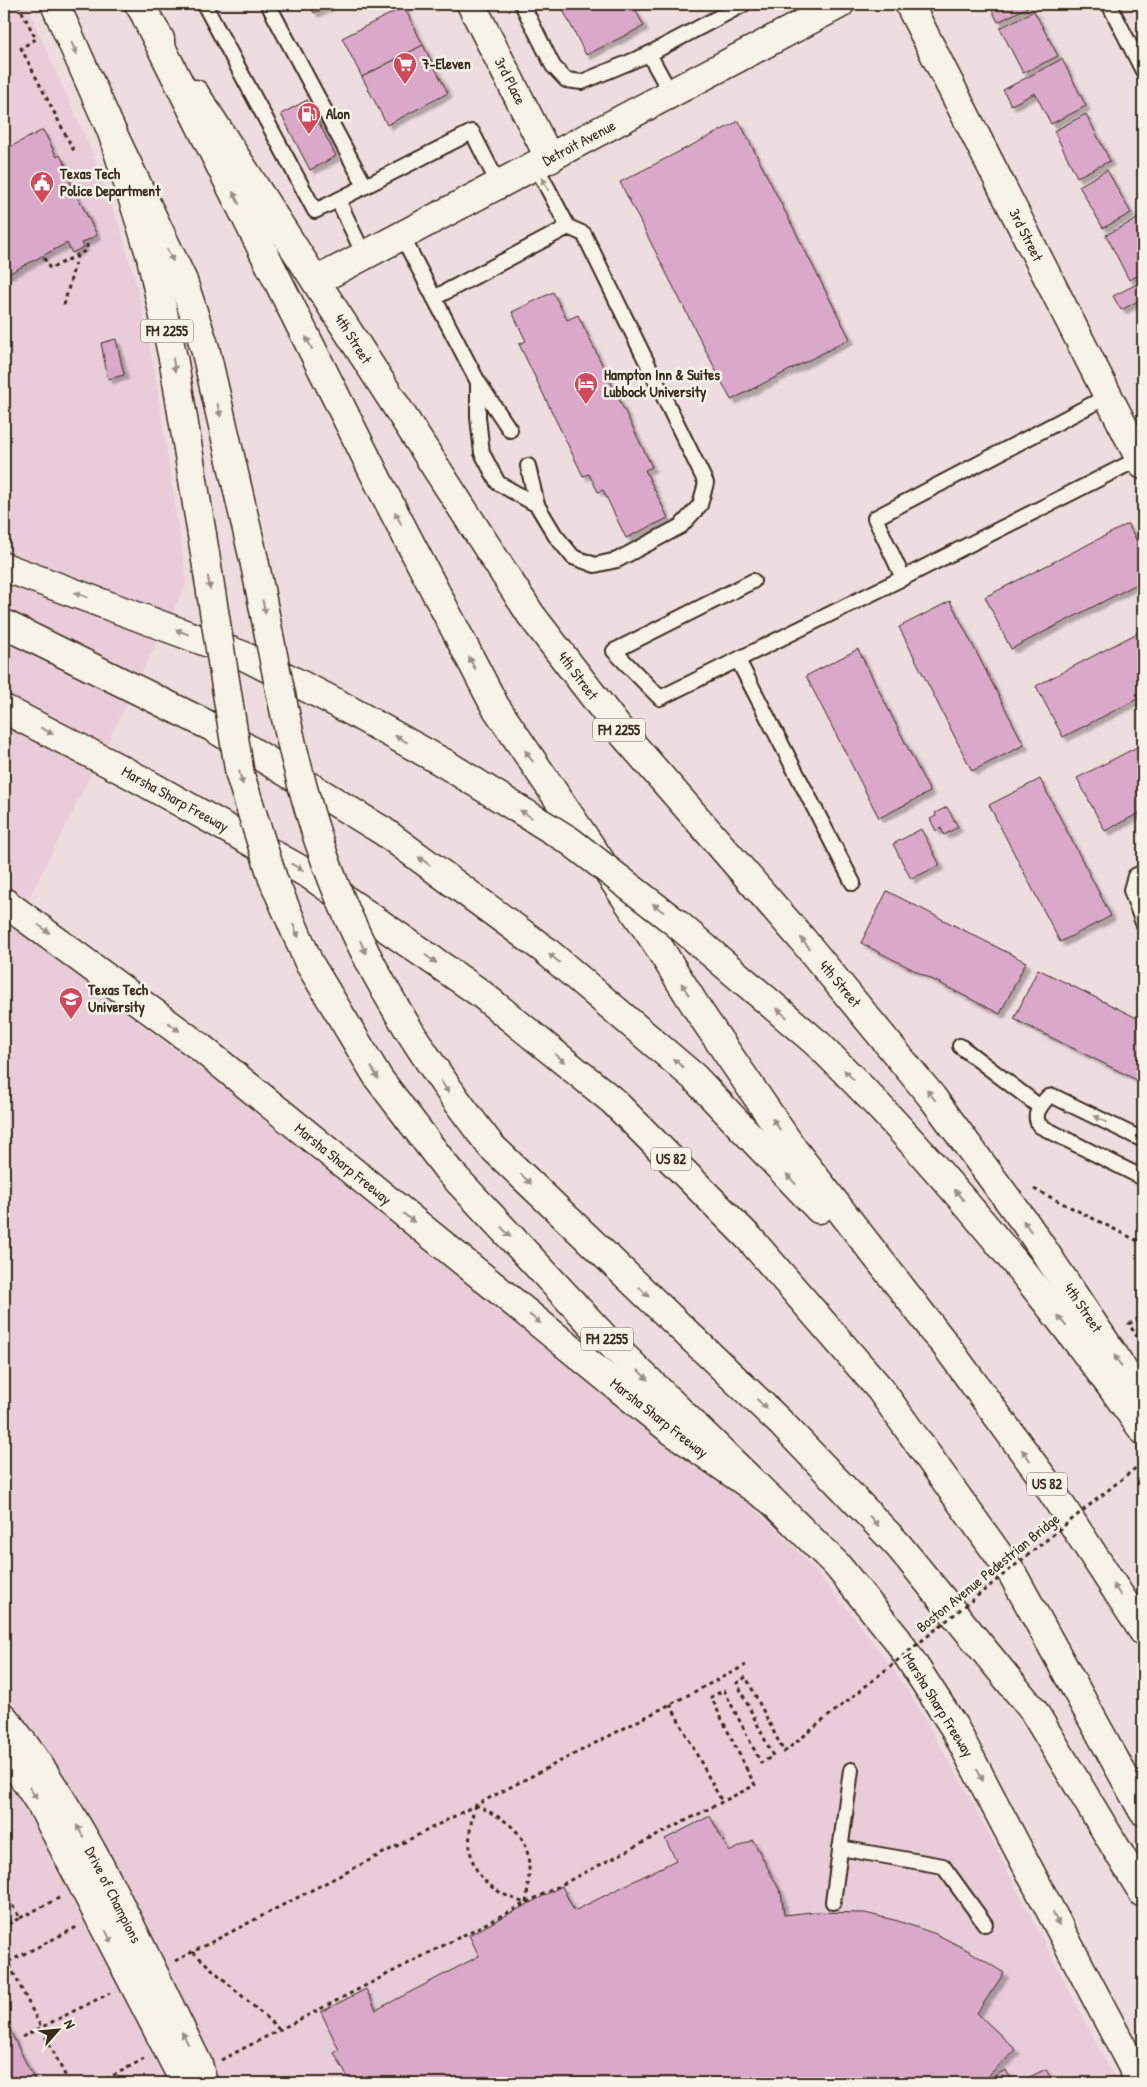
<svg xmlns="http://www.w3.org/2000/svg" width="1147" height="2087" font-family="'Patrick Hand',sans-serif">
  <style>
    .built { fill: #e8cdd8 }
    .building { fill: #daa9c9; stroke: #3b2a1e; filter: url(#shadow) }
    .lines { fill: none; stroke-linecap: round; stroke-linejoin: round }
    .lane-casing { stroke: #3b2a1e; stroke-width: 18 }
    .street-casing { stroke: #3b2a1e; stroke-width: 31 }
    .secondary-casing { stroke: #3b2a1e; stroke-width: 31 }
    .primary-casing { stroke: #3b2a1e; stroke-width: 31 }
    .highway-casing { stroke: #3b2a1e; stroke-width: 31 }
    .path { stroke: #3b2a1e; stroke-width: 3; stroke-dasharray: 4 4; stroke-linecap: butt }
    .lane { stroke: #f7f3e8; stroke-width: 14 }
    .street { stroke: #f7f3e8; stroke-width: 28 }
    .secondary { stroke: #f7f3e8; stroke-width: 28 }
    .primary { stroke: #f7f3e8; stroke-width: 28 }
    .highway { stroke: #f7f3e8; stroke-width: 28 }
    .primary-bridge-casing { stroke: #3b2a1e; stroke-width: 31; stroke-linecap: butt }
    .highway-bridge-casing { stroke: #3b2a1e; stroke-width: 31; stroke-linecap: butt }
    .path-bridge { stroke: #3b2a1e; stroke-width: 3; stroke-dasharray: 4 4; stroke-linecap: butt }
    .primary-bridge { stroke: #f7f3e8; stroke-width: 28 }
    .highway-bridge { stroke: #f7f3e8; stroke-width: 28 }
    .oneway { fill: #998e83 }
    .labels { text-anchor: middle; stroke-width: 5; stroke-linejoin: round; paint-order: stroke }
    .shield { fill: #f7f3e8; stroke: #73665b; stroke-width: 1 }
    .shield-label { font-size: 14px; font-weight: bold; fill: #3b2a1e }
    .poi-label { font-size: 15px; font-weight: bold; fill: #3b2a1e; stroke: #f7f3e8; text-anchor: start }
    .street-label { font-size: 15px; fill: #3b2a1e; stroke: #f7f3e8 }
  </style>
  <defs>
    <filter id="shadow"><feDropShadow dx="4.5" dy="4.5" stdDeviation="1" flood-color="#0004"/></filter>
  </defs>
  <rect width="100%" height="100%" fill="#eedddf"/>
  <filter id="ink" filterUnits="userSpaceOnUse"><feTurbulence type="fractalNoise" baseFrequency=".02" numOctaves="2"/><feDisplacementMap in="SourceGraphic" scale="10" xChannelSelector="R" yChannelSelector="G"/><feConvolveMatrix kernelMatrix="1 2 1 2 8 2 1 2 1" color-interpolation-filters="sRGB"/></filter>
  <g filter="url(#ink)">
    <path class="built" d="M4,4H26L91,150L121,230L141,303L155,373L187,583L15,927L233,1094L723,1478L795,1548L854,1617L904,1684L966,1790L1117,2083H4Z"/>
    <g class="building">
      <path d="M309,4H332L314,13Z"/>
      <path d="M560,4H632L644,26L586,55Z"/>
      <path d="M989,4H1031L1032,5L998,22Z"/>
      <path d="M404,7L423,45L362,77L342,38Z"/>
      <path d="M1034,11L1058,56L1023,73L1000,28Z"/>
      <path d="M423,45L448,93L387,125L362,77Z"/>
      <path d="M1062,59L1086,106L1051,124L1035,93L1011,105L1003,90Z"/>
      <path d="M307,100L336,156L310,170L281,114Z"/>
      <path d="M1086,114L1110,161L1077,177L1054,131Z"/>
      <path d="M739,121L850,339L731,400L620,182Z"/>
      <path d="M43,130L57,157L60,155L69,172L66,174L97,235L82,243L84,247L72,253L67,243L4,276V150Z"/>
      <path d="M1107,170L1131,213L1103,228L1079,186Z"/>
      <path d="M1141,217L1143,222V273L1129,280L1106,235Z"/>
      <path d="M1143,281V311L1138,301L1121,310L1113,296Z"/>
      <path d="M553,292L567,320L578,315L652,467L645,470L668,518L626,538L603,490L598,492L589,474L583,476L519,344L526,341L512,312Z"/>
      <path d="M116,339L124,375L108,379L101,343Z"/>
      <path d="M1128,524L1143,553V581L1011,649L985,597Z"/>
      <path d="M950,601L1024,745L972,771L899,627Z"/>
      <path d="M1143,630V696L1063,737L1036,686Z"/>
      <path d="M858,649L930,792L879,818L806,676Z"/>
      <path d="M1143,744V811L1105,831L1077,778Z"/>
      <path d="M1040,779L1111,916L1060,942L989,805Z"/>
      <path d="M947,807L958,827L944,835L941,828L936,831L930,819L936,816L935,813Z"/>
      <path d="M921,829L940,865L911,879L893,844Z"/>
      <path d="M887,891L1026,962L1000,1014L861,943Z"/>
      <path d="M1038,969L1143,1021V1083L1014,1019Z"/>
      <path d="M710,1816L729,1852L753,1840L781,1893L784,1915L811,1912L865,1913L898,1921L936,1934L971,1952L1004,1973L977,2013L1016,2050L980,2083H351L334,2053L339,2050L321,2012L366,1989L376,2010L479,1956L469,1935L562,1886L574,1911L676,1860L665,1839Z"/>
      <path d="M4,2019L36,2083H4Z"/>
      <path d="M1046,2069L1053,2083H1017Z"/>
      <path d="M1006,2070L1013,2083H980Z"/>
    </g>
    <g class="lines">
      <g class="lane-casing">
        <g id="lane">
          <path d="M204,4L315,211L338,200L364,255"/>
          <path d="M268,4L365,186"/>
          <path d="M522,4L553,66L566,80L582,82L649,54L744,4"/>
          <path d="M1109,4L1143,71"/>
          <path d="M649,54L671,94"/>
          <path d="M536,166L568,227"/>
          <path d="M338,200L472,132L499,185"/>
          <path d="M402,236L478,382V417L482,453L498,483L537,505L555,535L573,557L595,565L617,560L681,526L700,505L706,483L584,234L568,227L434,298"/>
          <path d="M478,382L510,430"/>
          <path d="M528,466L537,505"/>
          <path d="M903,578L1140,458"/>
          <path d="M753,581L614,651L660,698L903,578L875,518L1108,396"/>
          <path d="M738,660L853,883"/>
          <path d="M1143,872L1135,876L1131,890L1143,923"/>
          <path d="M960,1046L1040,1107"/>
          <path d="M1143,1140L1053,1096L1048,1097C1040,1106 1032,1115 1040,1126L1143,1178"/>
          <path d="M840,1848L943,1866L985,1924"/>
          <path d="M833,1902L851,1770"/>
        </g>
      </g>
      <g class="street-casing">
        <g id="street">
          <path d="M471,4L550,159"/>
          <path d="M909,4L1143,465"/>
          <path d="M4,1718C87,1821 139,1946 198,2064L203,2083"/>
          <path d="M4,1754L21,1774L42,1806L185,2083"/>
        </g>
      </g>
      <g class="secondary-casing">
        <g id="secondary">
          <path d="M316,281L840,4"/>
          <path d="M4,902L200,1047L668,1428L771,1500L836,1564L897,1639L954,1727L1141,2083"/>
        </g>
      </g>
      <g class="primary-casing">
        <g id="primary">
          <path d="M55,4L112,132L151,257L174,363L202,535"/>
          <path d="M139,4L160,39"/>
          <path d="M195,94L531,615L618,728L802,939L932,1097L1026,1224L1114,1355L1143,1403"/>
          <path d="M449,1171L604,1337L771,1500"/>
        </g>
      </g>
      <g class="highway-casing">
        <g id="highway">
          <path d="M147,19L382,489L495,706L655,941L700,1013L793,1149L944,1343"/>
          <path d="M112,132L183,281L205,348L254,560"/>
          <path d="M4,567L244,656L333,701L444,763"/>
          <path d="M4,624L212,727L383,831L545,950L694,1077L819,1209"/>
          <path d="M4,709L130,774L310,875L480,993L613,1101L750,1239L880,1389L1013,1575L1143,1811"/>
          <path d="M819,1045C939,1163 1044,1293 1143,1430"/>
          <path d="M491,1146L782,1424L898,1545L1033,1710L1143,1893"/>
          <path d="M932,1330L944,1343L1043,1478L1143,1631"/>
        </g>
      </g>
      <g class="path">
        <path d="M18,4L36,39L21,48L74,151"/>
        <path d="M44,258L50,269L87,250V243"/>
        <path d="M64,305L77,256"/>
        <path d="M1034,1189L1140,1242L1143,1247"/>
        <path d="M1143,1325L1139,1318L1129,1324L1143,1346"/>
        <path d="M670,1704L722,1802"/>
        <path d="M475,1805C529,1829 534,1847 526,1903C473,1887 461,1857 475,1805Z"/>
        <path d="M4,1892L20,1918L4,1926"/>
        <path d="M20,1918L61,1897"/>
        <path d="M193,1952L280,2030"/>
        <path d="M175,1961L746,1665"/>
        <path d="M22,2037L110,1993"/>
        <path d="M221,2060L755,1785L747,1770"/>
        <path d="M69,2083L8,1962L77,1927"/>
        <path d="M99,2083L144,2059"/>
      </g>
      <use href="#lane" class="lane"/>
      <use href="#street" class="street"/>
      <use href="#secondary" class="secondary"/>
      <use href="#primary" class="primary"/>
      <use href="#highway" class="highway"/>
      <g class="primary-bridge-casing">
        <path id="primary-bridge" d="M202,535L240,775L273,879L309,963L379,1079L449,1171"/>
      </g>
      <g class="highway-bridge-casing">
        <g id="highway-bridge">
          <path d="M254,560C275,661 291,765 326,862C364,967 423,1059 491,1146"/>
          <path d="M444,763L570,841L675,922L819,1045"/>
        </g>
      </g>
      <path class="path-bridge" d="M747,1770L711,1697L724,1690L761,1763L773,1756L737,1683L746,1677L784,1752L1143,1462"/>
      <use href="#primary-bridge" class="primary-bridge"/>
      <use href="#highway-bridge" class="highway-bridge"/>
    </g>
    <defs><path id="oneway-solid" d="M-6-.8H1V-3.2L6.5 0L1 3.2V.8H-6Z" transform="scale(1.25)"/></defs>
    <g class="oneway">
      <use href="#oneway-solid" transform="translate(74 48) rotate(66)"/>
      <use href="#oneway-solid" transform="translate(545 184) rotate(-118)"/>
      <use href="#oneway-solid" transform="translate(236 198) rotate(-117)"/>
      <use href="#oneway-solid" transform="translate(170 255) rotate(64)"/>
      <use href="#oneway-solid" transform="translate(309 343) rotate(-117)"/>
      <use href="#oneway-solid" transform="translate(174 365) rotate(80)"/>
      <use href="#oneway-solid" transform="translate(219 410) rotate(77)"/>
      <use href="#oneway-solid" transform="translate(398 518) rotate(-117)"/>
      <use href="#oneway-solid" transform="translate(209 583) rotate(81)"/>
      <use href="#oneway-solid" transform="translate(81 595) rotate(-160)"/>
      <use href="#oneway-solid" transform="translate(264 607) rotate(78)"/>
      <use href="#oneway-solid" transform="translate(182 632) rotate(-159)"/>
      <use href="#oneway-solid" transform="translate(472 663) rotate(-117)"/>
      <use href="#oneway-solid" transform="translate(47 731) rotate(27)"/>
      <use href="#oneway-solid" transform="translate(401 739) rotate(-151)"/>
      <use href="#oneway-solid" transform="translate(529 756) rotate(-124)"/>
      <use href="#oneway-solid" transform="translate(241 778) rotate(75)"/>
      <use href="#oneway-solid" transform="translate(526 814) rotate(-148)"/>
      <use href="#oneway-solid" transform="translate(424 861) rotate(-144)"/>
      <use href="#oneway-solid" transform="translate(297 867) rotate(29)"/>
      <use href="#oneway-solid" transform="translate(658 908) rotate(-143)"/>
      <use href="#oneway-solid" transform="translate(44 929) rotate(37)"/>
      <use href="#oneway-solid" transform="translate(296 931) rotate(67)"/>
      <use href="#oneway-solid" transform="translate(805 943) rotate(-130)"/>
      <use href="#oneway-solid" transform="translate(363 947) rotate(66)"/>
      <use href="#oneway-solid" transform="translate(554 958) rotate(-140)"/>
      <use href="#oneway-solid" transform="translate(431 959) rotate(35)"/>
      <use href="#oneway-solid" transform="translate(685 989) rotate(-122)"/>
      <use href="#oneway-solid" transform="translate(782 1013) rotate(-139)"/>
      <use href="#oneway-solid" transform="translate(174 1027) rotate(37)"/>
      <use href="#oneway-solid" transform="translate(560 1058) rotate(39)"/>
      <use href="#oneway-solid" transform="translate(678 1063) rotate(-140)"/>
      <use href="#oneway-solid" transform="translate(375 1073) rotate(59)"/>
      <use href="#oneway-solid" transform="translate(849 1075) rotate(-135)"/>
      <use href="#oneway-solid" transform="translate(445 1087) rotate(56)"/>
      <use href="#oneway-solid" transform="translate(931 1095) rotate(-128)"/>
      <use href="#oneway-solid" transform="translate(1100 1119) rotate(-154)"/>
      <use href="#oneway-solid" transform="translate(776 1124) rotate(-124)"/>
      <use href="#oneway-solid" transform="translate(526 1179) rotate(44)"/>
      <use href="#oneway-solid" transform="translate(791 1179) rotate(-133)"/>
      <use href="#oneway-solid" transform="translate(959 1195) rotate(-130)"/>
      <use href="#oneway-solid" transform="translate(409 1218) rotate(39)"/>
      <use href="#oneway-solid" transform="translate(1027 1226) rotate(-125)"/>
      <use href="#oneway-solid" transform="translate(506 1232) rotate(47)"/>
      <use href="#oneway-solid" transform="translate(644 1292) rotate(44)"/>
      <use href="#oneway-solid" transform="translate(535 1319) rotate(38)"/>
      <use href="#oneway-solid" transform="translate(1062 1321) rotate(-128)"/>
      <use href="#oneway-solid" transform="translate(1118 1361) rotate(-122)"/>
      <use href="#oneway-solid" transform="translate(643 1375) rotate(45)"/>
      <use href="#oneway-solid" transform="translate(762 1404) rotate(44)"/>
      <use href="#oneway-solid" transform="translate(1026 1455) rotate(-126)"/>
      <use href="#oneway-solid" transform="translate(874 1521) rotate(47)"/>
      <use href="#oneway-solid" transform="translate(1117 1590) rotate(-124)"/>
      <use href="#oneway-solid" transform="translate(980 1775) rotate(62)"/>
      <use href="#oneway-solid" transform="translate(33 1793) rotate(56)"/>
      <use href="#oneway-solid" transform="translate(80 1831) rotate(-119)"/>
      <use href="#oneway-solid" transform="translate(1056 1919) rotate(63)"/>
      <use href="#oneway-solid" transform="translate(109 1937) rotate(63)"/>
      <use href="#oneway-solid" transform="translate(185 2038) rotate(-117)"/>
    </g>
  </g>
  <defs>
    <g id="supermarket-pin" transform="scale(1.25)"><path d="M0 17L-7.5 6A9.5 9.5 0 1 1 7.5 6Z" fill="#d1495b" stroke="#f7f3e8"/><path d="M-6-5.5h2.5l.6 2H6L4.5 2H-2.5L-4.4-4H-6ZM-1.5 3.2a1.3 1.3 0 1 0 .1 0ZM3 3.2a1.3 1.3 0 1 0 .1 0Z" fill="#fff"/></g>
    <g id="fuel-pin" transform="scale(1.25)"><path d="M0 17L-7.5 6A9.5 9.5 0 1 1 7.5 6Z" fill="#d1495b" stroke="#f7f3e8"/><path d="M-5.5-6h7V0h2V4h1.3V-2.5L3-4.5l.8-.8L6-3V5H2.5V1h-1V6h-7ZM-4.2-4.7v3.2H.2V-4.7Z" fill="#fff"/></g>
    <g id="civic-pin" transform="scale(1.25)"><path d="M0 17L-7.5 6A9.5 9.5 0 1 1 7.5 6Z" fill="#d1495b" stroke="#f7f3e8"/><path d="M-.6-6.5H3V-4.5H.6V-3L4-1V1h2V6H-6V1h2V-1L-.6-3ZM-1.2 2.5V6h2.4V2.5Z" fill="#fff"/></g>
    <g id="hotel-pin" transform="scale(1.25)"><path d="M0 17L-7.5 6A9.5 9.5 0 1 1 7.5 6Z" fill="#d1495b" stroke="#f7f3e8"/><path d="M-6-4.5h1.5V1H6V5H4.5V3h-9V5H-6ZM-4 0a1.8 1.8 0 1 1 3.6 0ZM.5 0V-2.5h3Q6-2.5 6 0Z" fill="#fff"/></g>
    <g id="university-pin" transform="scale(1.25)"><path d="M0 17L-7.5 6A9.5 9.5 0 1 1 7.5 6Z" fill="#d1495b" stroke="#f7f3e8"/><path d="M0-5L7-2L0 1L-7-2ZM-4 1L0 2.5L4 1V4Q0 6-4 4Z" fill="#fff"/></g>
  </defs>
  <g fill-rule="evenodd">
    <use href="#supermarket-pin" x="405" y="64"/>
    <use href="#fuel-pin" x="309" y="114"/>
    <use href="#civic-pin" x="42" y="183"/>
    <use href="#hotel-pin" x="586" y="384"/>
    <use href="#university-pin" x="71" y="999"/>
  </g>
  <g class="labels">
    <g class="shield">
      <rect x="141" y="319.5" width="52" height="23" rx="4"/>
      <rect x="593" y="718.5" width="52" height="23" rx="4"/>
      <rect x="651" y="1147.5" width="40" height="23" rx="4"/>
      <rect x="581" y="1327.5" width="52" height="23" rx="4"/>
      <rect x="1027" y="1472.5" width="40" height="23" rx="4"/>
    </g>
    <g class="shield-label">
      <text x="167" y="336">FM 2255</text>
      <text x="619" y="735">FM 2255</text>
      <text x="671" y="1164">US 82</text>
      <text x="607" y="1344">FM 2255</text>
      <text x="1047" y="1489">US 82</text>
    </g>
    <g class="poi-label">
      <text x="422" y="69">7-Eleven</text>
      <text x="326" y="119">Alon</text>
      <text x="60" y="179">Texas Tech<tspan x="60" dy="17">Police Department</tspan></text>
      <text x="604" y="380">Hampton Inn &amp; Suites<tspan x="604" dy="17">Lubbock University</tspan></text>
      <text x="88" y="995">Texas Tech<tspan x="88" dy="17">University</tspan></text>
    </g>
    <g class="street-label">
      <text transform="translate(510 81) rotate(63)" y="5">3rd Place</text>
      <text transform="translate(579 143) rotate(-28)" y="5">Detroit Avenue</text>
      <text transform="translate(1026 235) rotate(63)" y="5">3rd Street</text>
      <text transform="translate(353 339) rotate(58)" y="5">4th Street</text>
      <text transform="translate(578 676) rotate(53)" y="5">4th Street</text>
      <text transform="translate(175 799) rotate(29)" y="5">Marsha Sharp Freeway</text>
      <text transform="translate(840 984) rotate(50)" y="5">4th Street</text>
      <text transform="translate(343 1164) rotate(39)" y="5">Marsha Sharp Freeway</text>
      <text transform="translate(1083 1308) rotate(56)" y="5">4th Street</text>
      <text transform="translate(659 1418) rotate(38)" y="5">Marsha Sharp Freeway</text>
      <text transform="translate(988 1573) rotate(-39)" y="5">Boston Avenue Pedestrian Bridge</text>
      <text transform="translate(938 1705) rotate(58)" y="5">Marsha Sharp Freeway</text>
      <text transform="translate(113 1895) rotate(63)" y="5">Drive of Champions</text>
    </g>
  </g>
  <rect width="1147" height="2087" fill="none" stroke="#f7f3e8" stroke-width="20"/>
  <rect x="10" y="10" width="1127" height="2067" fill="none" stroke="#3b2a1e" stroke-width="2" filter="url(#ink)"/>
  <g transform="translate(58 2030) rotate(63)" stroke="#f7f3e8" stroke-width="4" paint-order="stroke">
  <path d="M0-4L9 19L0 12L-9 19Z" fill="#3b2a1e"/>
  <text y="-8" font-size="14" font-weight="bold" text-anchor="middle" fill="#3b2a1e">N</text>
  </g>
</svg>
